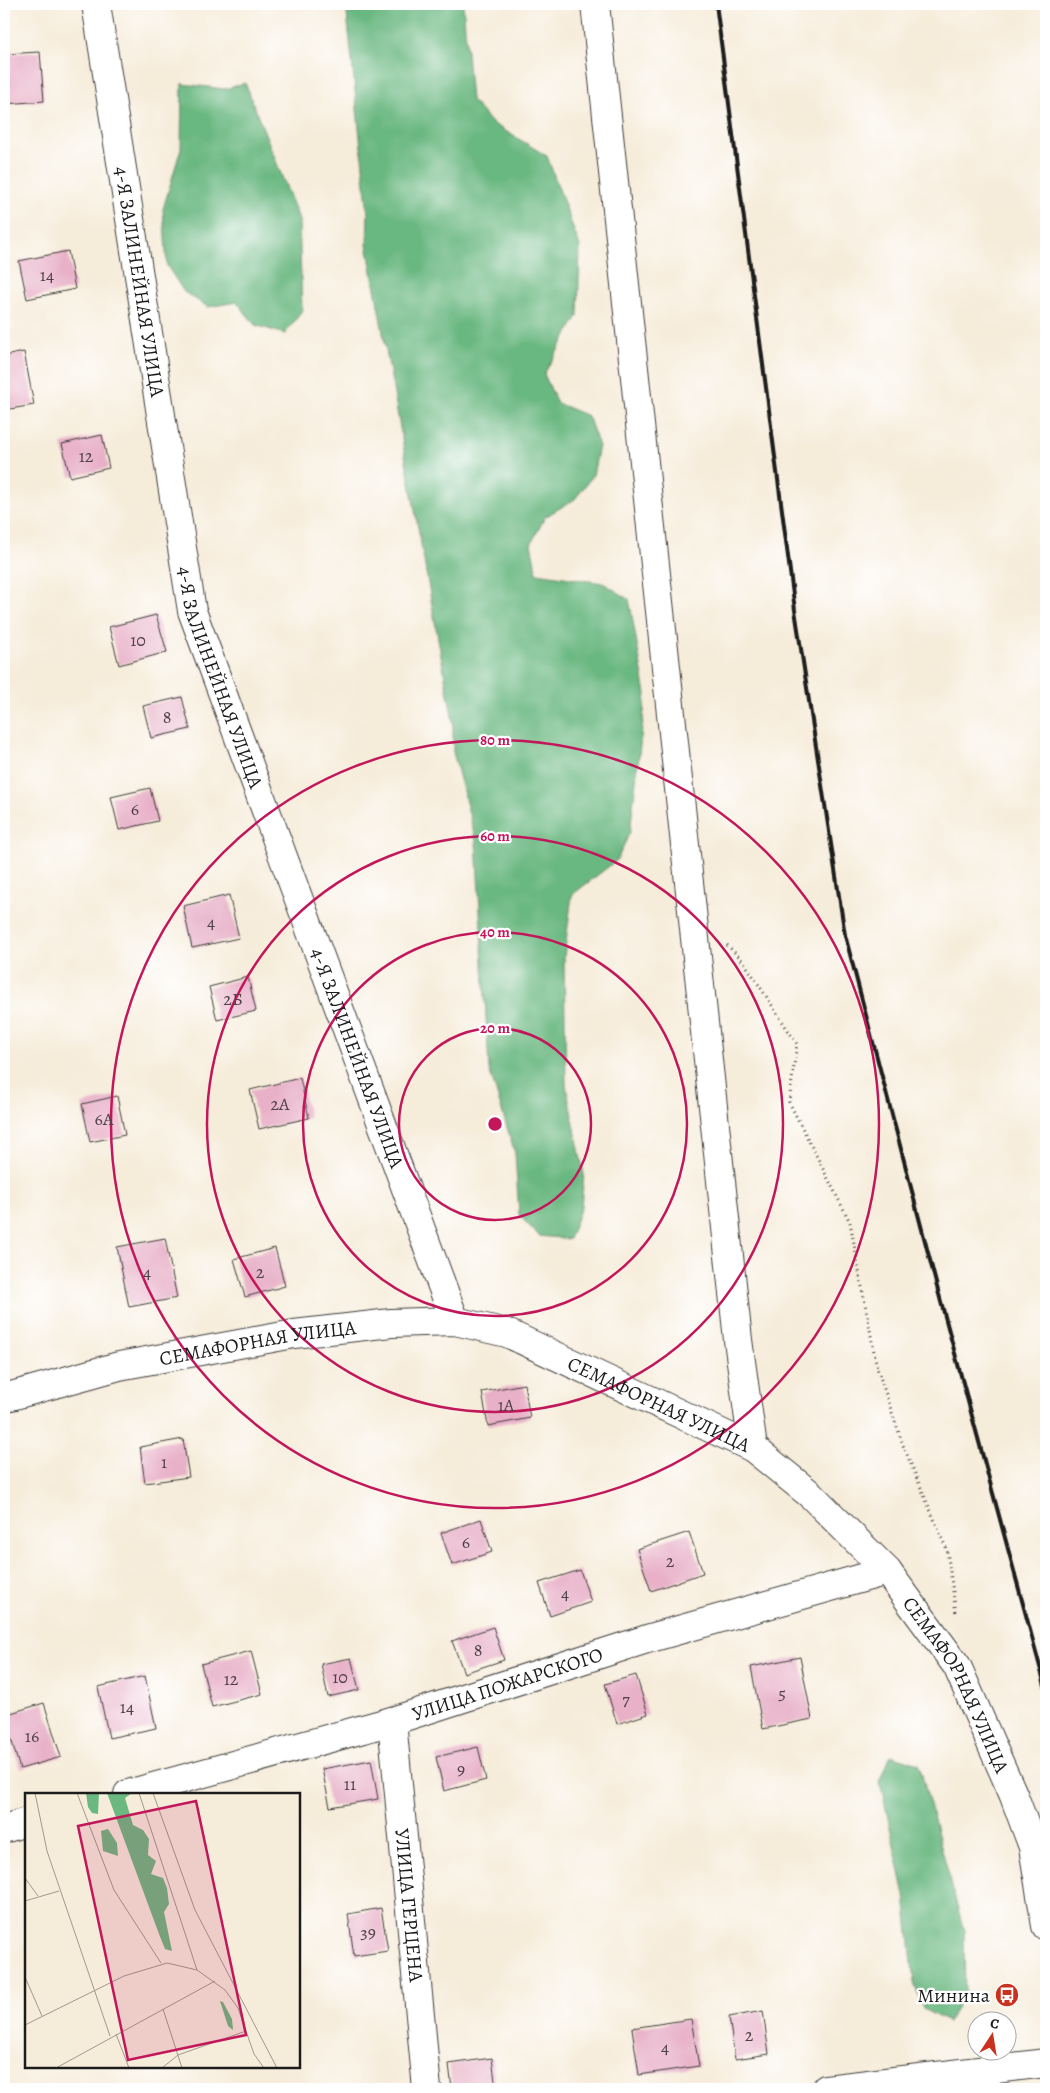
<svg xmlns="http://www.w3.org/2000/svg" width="1050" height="2093" font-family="Alegreya,serif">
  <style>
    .forest { fill: #6bb881; stroke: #446a4e }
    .building { fill: #e8b1c8 }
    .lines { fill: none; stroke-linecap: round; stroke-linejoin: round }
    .minor-casing { stroke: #3d3b38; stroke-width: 30 }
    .path { stroke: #3d3b38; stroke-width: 3; stroke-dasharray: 1 4; stroke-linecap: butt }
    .minor { stroke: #fff; stroke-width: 28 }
    .rail { stroke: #1c1c1c; stroke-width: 4 }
    .ring { fill: none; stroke: #c2185b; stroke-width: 2.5 }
    .labels { text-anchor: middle; stroke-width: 4.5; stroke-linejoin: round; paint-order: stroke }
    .number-label { font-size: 18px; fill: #4f4147 }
    .street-label { font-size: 20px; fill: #1c1c1c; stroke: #fff }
    .poi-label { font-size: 20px; fill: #1c1c1c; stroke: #fff; text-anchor: end }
    .inset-road { fill: none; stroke: #9f998e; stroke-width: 1 }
    .view { fill: #c2185b; fill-opacity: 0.15; stroke: #c2185b; stroke-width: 2.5 }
    .inset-edge { fill: none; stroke: #1c1c1c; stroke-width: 2.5 }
    .centre { fill: #c2185b; stroke: #fff; stroke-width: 2.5 }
    .ring-label { font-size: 15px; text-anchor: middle; font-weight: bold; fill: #c2185b; stroke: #fff; stroke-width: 4.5; stroke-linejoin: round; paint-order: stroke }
  </style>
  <rect width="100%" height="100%" fill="#fff"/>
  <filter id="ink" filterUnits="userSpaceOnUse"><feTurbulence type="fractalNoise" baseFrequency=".02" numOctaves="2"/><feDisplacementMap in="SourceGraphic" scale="10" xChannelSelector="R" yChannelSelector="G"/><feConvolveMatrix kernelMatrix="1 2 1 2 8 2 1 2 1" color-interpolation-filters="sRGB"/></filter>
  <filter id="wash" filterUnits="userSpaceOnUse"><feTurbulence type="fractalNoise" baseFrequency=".0096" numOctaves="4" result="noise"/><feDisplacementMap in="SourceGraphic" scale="20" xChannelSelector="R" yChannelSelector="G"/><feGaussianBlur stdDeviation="1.12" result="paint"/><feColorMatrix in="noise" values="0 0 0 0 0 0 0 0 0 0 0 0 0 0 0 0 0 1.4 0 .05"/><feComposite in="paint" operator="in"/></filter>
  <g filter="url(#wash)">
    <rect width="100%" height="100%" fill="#f6ecda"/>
    <g class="forest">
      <path d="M346,4H463L471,100L492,123L547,156L580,247L578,316L544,374L557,403L588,416L599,446L593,475L575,499L545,517L531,544L537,573L603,583L629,599L646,694L630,832L617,860L572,895L564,957L566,1085L584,1174L581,1207L569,1239L539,1236L519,1215L515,1153L489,1069L476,841L453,752V722L367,244L368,214Z"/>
      <path d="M245,83L299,219L302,311L285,334L255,325L237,302L208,307L184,292L167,266L163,209L181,148L182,84L225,89Z"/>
      <path d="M891,1755L919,1764L964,1931L965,1992L948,2022L923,2009L914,1983L905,1895L880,1782Z"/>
    </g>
    <g id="blocks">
      <g class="building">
        <path d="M40,52L44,101L5,104L4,54Z"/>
        <path d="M68,251L75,289L27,299L19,261Z"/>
        <path d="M24,352L34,405L4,410V356Z"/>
        <path d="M102,435L109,468L70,477L62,444Z"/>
        <path d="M156,615L167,652L119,665L109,627Z"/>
        <path d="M182,697L190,729L151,738L143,706Z"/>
        <path d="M150,788L158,821L119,830L111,797Z"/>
        <path d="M229,895L239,938L192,948L183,906Z"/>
        <path d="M248,977L256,1011L217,1020L209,987Z"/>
        <path d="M300,1078L309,1118L259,1129L250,1090Z"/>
        <path d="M117,1096L125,1135L90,1142L82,1104Z"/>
        <path d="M165,1238L177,1298L129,1307L117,1247Z"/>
        <path d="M275,1248L285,1286L245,1297L234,1259Z"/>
        <path d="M524,1384L530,1418L488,1426L482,1392Z"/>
        <path d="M183,1439L189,1477L145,1483L140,1447Z"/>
        <path d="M481,1519L492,1552L452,1565L441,1533Z"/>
        <path d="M689,1532L703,1573L651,1591L637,1549Z"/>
        <path d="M580,1570L591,1602L550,1616L539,1583Z"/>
        <path d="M493,1627L504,1660L464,1673L452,1641Z"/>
        <path d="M251,1651L262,1694L212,1707L201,1664Z"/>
        <path d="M800,1657L812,1719L763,1729L751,1667Z"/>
        <path d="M351,1658L359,1690L328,1697L321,1664Z"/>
        <path d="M636,1675L648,1714L617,1724L605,1684Z"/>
        <path d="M145,1676L156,1728L109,1738L98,1687Z"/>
        <path d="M44,1703L61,1757L20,1769L4,1715Z"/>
        <path d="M478,1747L486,1780L444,1791L436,1757Z"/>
        <path d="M371,1760L378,1799L330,1807L322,1769Z"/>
        <path d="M381,1908L388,1951L354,1956L348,1914Z"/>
        <path d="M763,2011L769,2054L735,2059L729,2017Z"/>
        <path d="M691,2019L699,2066L639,2075L632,2028Z"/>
        <path d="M492,2058L496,2089H452L449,2064Z"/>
      </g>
    </g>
  </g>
  <g filter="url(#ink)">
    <use href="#blocks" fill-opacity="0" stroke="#3d3b38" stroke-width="1"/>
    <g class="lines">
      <g class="minor-casing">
        <g id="minor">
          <path id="s1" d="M96,4L192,611L455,1321"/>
          <path d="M595,4L738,1340L753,1448"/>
          <path id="s2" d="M4,1398L119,1366L294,1334L391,1323L455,1321L507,1333L753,1448L811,1495L887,1571L957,1666L1014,1796L1033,1847L1046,1926"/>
          <path id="s3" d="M392,1721L427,2089"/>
          <path id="s4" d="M128,1794L392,1721L647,1639L887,1571"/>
          <path d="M4,1829L26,1822"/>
          <path d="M826,2089L1046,2063"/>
        </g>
      </g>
      <path class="path" d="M727,945L744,962L797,1044L789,1102L850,1222L877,1368L903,1445L947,1550L956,1613"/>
      <use href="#minor" class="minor"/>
      <path class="rail" d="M716,4L795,610L845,935L937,1287L1046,1689"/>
    </g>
  </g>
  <g class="ring">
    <circle cx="495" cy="1124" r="96"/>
    <circle cx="495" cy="1124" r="192"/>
    <circle cx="495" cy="1124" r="288"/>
    <circle cx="495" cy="1124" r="384"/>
  </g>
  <defs>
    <g id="bus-disc" transform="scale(1.25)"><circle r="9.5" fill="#c8321e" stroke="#fff"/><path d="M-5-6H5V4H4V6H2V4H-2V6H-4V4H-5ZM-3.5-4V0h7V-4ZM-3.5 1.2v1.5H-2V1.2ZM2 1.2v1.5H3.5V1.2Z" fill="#fff"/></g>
  </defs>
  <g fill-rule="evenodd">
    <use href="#bus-disc" x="1007" y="1995"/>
  </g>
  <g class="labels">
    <g class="number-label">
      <text x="47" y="281">14</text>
      <text x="86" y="462">12</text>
      <text x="138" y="646">10</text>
      <text x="167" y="723">8</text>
      <text x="135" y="815">6</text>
      <text x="211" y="928">4</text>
      <text x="233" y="1005">2Б</text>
      <text x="280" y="1110">2А</text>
      <text x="104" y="1125">6А</text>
      <text x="147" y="1278">4</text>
      <text x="260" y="1278">2</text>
      <text x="506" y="1411">1А</text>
      <text x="164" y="1468">1</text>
      <text x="466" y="1548">6</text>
      <text x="670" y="1567">2</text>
      <text x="565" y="1599">4</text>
      <text x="478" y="1656">8</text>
      <text x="340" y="1683">10</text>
      <text x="231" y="1685">12</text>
      <text x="782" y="1699">5</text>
      <text x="626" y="1705">7</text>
      <text x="127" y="1713">14</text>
      <text x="32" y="1742">16</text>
      <text x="461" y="1775">9</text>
      <text x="350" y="1790">11</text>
      <text x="368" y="1938">39</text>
      <text x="749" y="2041">2</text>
      <text x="665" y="2053">4</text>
    </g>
    <g class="street-label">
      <text dy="7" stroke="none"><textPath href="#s1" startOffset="281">4-Я ЗАЛИНЕЙНАЯ УЛИЦА</textPath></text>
      <text dy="7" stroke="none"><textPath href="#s1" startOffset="686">4-Я ЗАЛИНЕЙНАЯ УЛИЦА</textPath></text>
      <text dy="7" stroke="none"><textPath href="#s1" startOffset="1091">4-Я ЗАЛИНЕЙНАЯ УЛИЦА</textPath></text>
      <text dy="7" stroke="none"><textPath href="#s2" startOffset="260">СЕМАФОРНАЯ УЛИЦА</textPath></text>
      <text dy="7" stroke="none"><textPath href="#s2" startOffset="680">СЕМАФОРНАЯ УЛИЦА</textPath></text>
      <text dy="7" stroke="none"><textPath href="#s4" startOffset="395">УЛИЦА ПОЖАРСКОГО</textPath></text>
      <text dy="7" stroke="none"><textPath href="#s2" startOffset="1100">СЕМАФОРНАЯ УЛИЦА</textPath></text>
      <text dy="7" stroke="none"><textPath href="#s3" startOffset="185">УЛИЦА ГЕРЦЕНА</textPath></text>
    </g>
    <g class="poi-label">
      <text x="990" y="2002">Минина</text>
    </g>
  </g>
  <g transform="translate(25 1793)">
    <rect width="275" height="275" fill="#f6ecda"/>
    <path d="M61,0H74L73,21L67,20L63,14ZM82,0H107L100,5L108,32L118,37L124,46L123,62L131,68L126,81L138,85L142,95L144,111L139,119L147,158L140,156L134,141ZM83,36L92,50L93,63L78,58L76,38ZM195,208L198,209L207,226L208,237L203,233Z" fill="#6bb881"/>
    <path class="inset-road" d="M10,0L22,58L85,243M52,0L89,97L136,170M114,0L172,177M128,0L170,117L252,275M0,85L13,103M0,108L34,98M0,184L17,223M138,216L157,275M0,232L99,183L142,170L172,177L200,197L213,215L229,261L239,275M91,241L104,275M31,275L190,188M137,275L153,262L221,238"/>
    <path class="view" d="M171,8L221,242L103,267L53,33Z"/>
    <rect width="275" height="275" class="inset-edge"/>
  </g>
  <circle cx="495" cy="1124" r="8" class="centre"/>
  <g class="ring-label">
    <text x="495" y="745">80 m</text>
    <text x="495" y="841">60 m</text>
    <text x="495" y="937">40 m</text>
    <text x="495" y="1033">20 m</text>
  </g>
  <rect width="1050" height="2093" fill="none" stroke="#fff" stroke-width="20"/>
  <g transform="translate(992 2036) rotate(12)"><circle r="24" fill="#ffffff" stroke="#a4a4a4"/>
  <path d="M0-4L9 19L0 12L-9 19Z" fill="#c8321e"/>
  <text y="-8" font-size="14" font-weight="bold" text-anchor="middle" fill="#1c1c1c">С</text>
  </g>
</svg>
